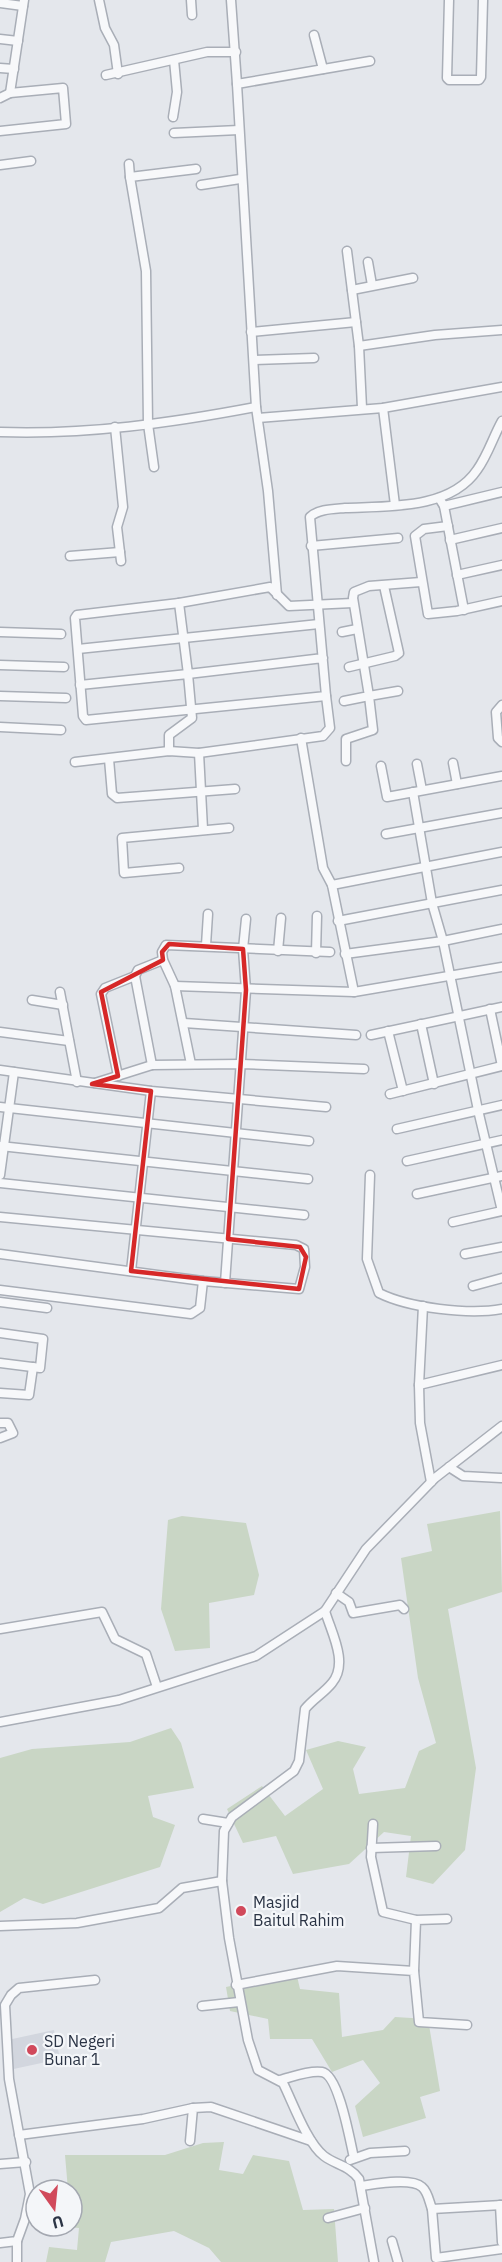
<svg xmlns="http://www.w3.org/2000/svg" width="502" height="2262" font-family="'IBM Plex Sans',sans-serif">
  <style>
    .built { fill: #d2d6de }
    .green { fill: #c9d6c5 }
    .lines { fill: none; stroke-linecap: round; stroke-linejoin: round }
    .minor-casing { stroke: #a9aeb7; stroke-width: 11 }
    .minor { stroke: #f7f8fa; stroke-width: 8 }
    .marked { fill: none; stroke: #d62828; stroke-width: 4.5; stroke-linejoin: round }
    .poi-dot { fill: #d1495b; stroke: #f4f6f9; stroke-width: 2 }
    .labels { text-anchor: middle; stroke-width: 4.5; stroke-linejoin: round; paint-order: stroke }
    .poi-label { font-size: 16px; fill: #2b3445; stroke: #f4f6f9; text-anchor: start }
  </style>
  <rect width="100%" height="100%" fill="#e4e7ec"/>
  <path class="built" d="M54,2030L60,2059L9,2070L3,2041Z"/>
  <g class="green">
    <path d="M500,1511L502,1592L448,1609L476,1768L465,1850L433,1884L406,1877L411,1836L384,1832L349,1864L293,1874L276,1836L243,1843L227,1809L262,1786L285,1816L323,1789L306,1750L338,1741L366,1747L353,1769L359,1794L405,1788L419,1751L436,1743L418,1678L401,1558L432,1551L427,1524Z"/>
    <path d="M182,1516L246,1523L259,1575L254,1595L209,1603L210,1648L175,1651L161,1609L168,1520Z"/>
    <path d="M171,1728L181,1743L194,1788L148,1796L153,1817L175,1825L160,1867L43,1904L24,1898L0,1912V1758L32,1749L130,1742Z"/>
    <path d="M296,1972L300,1989L339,1993L342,2037L383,2030L395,2017L428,2019L440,2091L420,2097L426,2118L363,2137L355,2106L380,2083L363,2060L332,2072L312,2039H270L268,2019L230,2011L226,1987Z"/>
    <path d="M224,2142L219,2170L243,2174L253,2155L289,2161L303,2210L334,2209L338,2262H221L209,2248L174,2231L111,2242L105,2262H46L49,2247L77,2250L79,2228L58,2226H72V2190H68L65,2155H165L203,2143Z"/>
  </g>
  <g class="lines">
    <g class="minor-casing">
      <g id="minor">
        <path d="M99,0L105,28L114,45L118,74"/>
        <path d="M191,0L192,15"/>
        <path d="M231,0L237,84"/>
        <path d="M449,0L447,78L449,80H479L481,77L483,0"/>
        <path d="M0,3L23,6"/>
        <path d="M314,35L323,69"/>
        <path d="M0,39L18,41"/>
        <path d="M0,68L14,69"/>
        <path d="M106,75L207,52H236"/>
        <path d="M0,98L10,93L24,0"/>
        <path d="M173,117L177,92L174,60"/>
        <path d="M0,131L66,124L63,88L10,93"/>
        <path d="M174,133L239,130"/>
        <path d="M129,164L130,177"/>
        <path d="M0,165L31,161"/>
        <path d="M201,185L240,179"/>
        <path d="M347,251L359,346L435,335L502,330"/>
        <path d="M368,262L372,285"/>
        <path d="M352,290L413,278"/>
        <path d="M251,332L356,322"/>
        <path d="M359,346L362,408"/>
        <path d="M254,360L314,358"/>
        <path d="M383,408L395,505"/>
        <path d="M258,418L383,408L502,387"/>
        <path d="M115,427L123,507L117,527L121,561"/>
        <path d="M0,432C86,435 172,423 256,407"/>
        <path d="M154,467L148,424L146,271L130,177L196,169"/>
        <path d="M439,498L444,506L464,610"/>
        <path d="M444,506L502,492"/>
        <path d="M448,526L424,529L415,536L428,614L457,611L502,601"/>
        <path d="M450,540L502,528"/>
        <path d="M311,546L398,538"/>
        <path d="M70,556L120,552"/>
        <path d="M457,575L502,565"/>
        <path d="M277,595L268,491L256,407L237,84L370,61"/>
        <path d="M179,603L270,587L289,606L353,603"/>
        <path d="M0,632L61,634"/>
        <path d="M342,632L357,629"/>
        <path d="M78,649L319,624"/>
        <path d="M323,658L188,674L179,603L77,615L75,618L83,716L86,720L326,696L310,517C318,509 334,509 345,508C387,506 450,510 477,470C488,455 493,437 502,421"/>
        <path d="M0,665L64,667"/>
        <path d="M349,667L395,656L399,653L384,586"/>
        <path d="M80,685L188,674L192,718L169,735V751"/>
        <path d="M0,696L66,698"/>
        <path d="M344,701L369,696L353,598L354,592L369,586L421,582"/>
        <path d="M502,705L496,712L498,738L502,742"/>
        <path d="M0,727L61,730"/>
        <path d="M301,738L323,868L332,885L354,992"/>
        <path d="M199,753L203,829"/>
        <path d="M109,759L112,794L117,798L235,789"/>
        <path d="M346,761V739L373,730L369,696L398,691"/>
        <path d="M75,762L169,751L199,753L323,736L330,728L326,696"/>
        <path d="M453,763L457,784"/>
        <path d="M417,764L422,790"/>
        <path d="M381,766L387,797L502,776"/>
        <path d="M413,792L432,903L443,941L478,1110L502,1211"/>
        <path d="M386,834L502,813"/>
        <path d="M179,868L124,873L122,838L229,828"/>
        <path d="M332,885L502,852"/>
        <path d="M338,921L502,890"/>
        <path d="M206,945L208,914"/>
        <path d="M278,951L281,918"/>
        <path d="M316,953L317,916"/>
        <path d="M345,954L443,941L502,929"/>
        <path d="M135,976L138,970L163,960"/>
        <path d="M175,986L354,992L502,967"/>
        <path d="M60,992L77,1082"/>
        <path d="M32,1000L63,1005"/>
        <path d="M490,1009L502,1066"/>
        <path d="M184,1023L356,1035"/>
        <path d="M421,1024L434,1084"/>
        <path d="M388,1031L403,1091"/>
        <path d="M0,1032L69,1041"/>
        <path d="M371,1035L502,1007"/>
        <path d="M191,1064L175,986L163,960L162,952L166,945L330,952"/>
        <path d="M0,1070L151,1091L326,1107"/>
        <path d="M118,1076L101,994L105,988L135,976L152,1065"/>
        <path d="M95,1083L152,1065L241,1064L364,1069"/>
        <path d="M390,1094L502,1066"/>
        <path d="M0,1107L309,1141"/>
        <path d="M397,1129L502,1105"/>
        <path d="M0,1146L308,1179"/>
        <path d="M407,1161L502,1140"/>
        <path d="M0,1175L14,1072"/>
        <path d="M370,1175L367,1259L379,1293C409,1308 469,1315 502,1309"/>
        <path d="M0,1183L304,1215"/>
        <path d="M417,1194L502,1176"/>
        <path d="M0,1217L296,1245L304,1249L305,1267L299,1289L203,1281L0,1254"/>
        <path d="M453,1222L502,1211"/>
        <path d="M465,1254L502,1247"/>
        <path d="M131,1271L151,1091"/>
        <path d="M225,1283L246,990L243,949L246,919"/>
        <path d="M473,1286L502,1278"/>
        <path d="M0,1290L191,1314L200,1308L203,1281"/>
        <path d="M0,1302L47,1308"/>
        <path d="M423,1306L419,1385L420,1423L431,1482"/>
        <path d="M0,1333L43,1339L40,1368L0,1363"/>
        <path d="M419,1385L502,1365"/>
        <path d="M0,1393L29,1395L33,1367"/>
        <path d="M0,1423H8L13,1433L0,1438"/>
        <path d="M449,1467L463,1476L501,1478"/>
        <path d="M336,1593L349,1602L353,1613L400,1605L404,1609"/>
        <path d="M325,1611C331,1632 349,1663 332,1683C324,1693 313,1699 305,1709L299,1761L294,1771L232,1817L224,1831L222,1881L229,1938L248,2040L258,2070L283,2083C293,2103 307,2143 324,2156C336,2165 350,2166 359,2179L374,2262"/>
        <path d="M0,1629L102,1612L115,1639L146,1654L157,1687"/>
        <path d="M0,1722L119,1700L256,1656L325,1611L366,1549L435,1478L502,1426"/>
        <path d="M203,1819L228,1823"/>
        <path d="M373,1824L371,1857L383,1912L416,1920"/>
        <path d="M371,1848L436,1846"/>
        <path d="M0,1926L77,1923L159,1908L182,1888L222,1881"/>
        <path d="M414,1971L416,1920L447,1919"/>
        <path d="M236,1985L337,1966L414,1971L419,2022L467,2025"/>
        <path d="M202,2006L239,2002"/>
        <path d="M280,2080C292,2077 310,2070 322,2072C339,2075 350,2141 354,2158"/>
        <path d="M19,2135L143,2119L193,2108"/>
        <path d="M190,2141L193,2108L211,2107L311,2141"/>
        <path d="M350,2160L370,2153L405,2151"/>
        <path d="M0,2164L26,2162"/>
        <path d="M361,2186C375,2184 411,2177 422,2187C428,2192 429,2201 432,2209L502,2205"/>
        <path d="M500,2205L502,2242"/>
        <path d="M432,2209L436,2258L502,2249"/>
        <path d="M328,2218L365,2208"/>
        <path d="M392,2241L398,2262"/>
        <path d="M0,2243L17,2241L25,2219L30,2194L9,2079L5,2005L11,1995L19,1988L95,1980"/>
        <path d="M17,2262V2241"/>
      </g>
    </g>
    <use href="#minor" class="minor"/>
  </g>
  <path class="marked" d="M169,944L243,949L246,990L228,1239L300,1247L306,1257L299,1289L131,1271L151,1091L92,1084L118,1076L101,992L163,960L162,952Z"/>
  <g class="poi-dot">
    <circle cx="241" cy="1911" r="6"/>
    <circle cx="32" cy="2050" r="6"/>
  </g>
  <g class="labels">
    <g class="poi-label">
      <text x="253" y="1908">Masjid<tspan x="253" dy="18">Baitul Rahim</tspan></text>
      <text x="44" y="2047">SD Negeri<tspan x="44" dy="18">Bunar 1</tspan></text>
    </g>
  </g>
  <g transform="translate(54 2208) rotate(165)"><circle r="28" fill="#f4f6f9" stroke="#a4a8b1" stroke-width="1.5"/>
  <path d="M0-4.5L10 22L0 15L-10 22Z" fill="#d1495b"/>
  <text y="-9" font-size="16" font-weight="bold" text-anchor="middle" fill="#2b3445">U</text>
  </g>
</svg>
